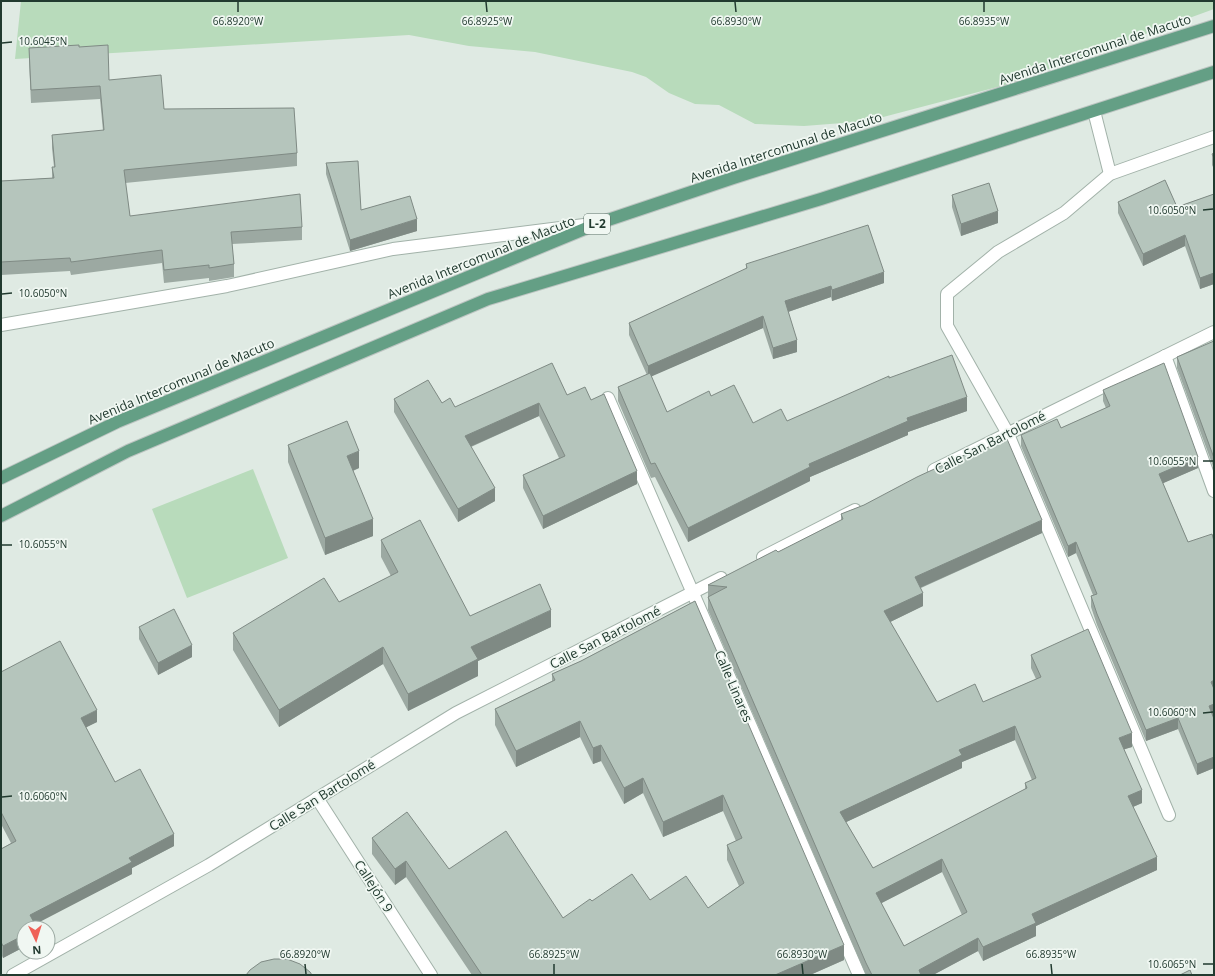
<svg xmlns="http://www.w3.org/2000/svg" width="1215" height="976" font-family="'Open Sans',sans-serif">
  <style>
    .green { fill: #b8dbbb }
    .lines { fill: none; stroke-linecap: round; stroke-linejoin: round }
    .minor-casing { stroke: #a2b2a9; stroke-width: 14 }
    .major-casing { stroke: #bcc4c1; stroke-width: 14 }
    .minor { stroke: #fff; stroke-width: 12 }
    .major { stroke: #649f85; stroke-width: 12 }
    .wall { fill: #9ca9a2; fill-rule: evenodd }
    .shaded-wall { fill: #7f8a84 }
    .building { fill: #b5c5bc; stroke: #7f8a84; fill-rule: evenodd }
    .ticks { fill: none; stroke: #213a2f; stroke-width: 1.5 }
    .labels { text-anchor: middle; stroke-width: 3.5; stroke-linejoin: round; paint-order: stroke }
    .shield { fill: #f0f7f2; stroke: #5f736a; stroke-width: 1 }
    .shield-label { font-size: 12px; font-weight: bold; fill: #213a2f }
    .street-label { font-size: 13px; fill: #213a2f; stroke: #f0f7f2 }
    .ticks-label { font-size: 10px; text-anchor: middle; fill: #213a2f; stroke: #f0f7f2; stroke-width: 3.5; stroke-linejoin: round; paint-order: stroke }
  </style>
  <rect width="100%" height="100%" fill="#dfeae3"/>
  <g class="green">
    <path d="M21,1H1214V9L1005,85L868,121L804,126L755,124L719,105L695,104L669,93L646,77L632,72L535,52L469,46L409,35L15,59Z"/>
    <path d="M253,469L288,558L187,598L152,509Z"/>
  </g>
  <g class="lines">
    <g class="minor-casing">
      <g id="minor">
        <path d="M1094,111L1110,174"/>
        <path d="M1,325L227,286L393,249L592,224"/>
        <path d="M1165,356L1214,491"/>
        <path d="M608,398L859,975"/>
        <path d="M934,470L1214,332"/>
        <path d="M763,557L855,510"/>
        <path d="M317,798L431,975"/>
        <path d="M1169,815L1007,432L947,326V294L998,252L1064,213L1110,174L1214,137"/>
        <path d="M13,975L209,865L456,713L721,578"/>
      </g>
    </g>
    <g class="major-casing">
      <g id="major">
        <path d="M1,478L117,422L599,223L733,178L1214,26"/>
        <path d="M1,516L128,451L488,299L821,199L1214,72"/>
      </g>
    </g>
    <use href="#minor" class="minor"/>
    <use href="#major" class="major"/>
  </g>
  <g class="wall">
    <path d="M79,47L109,80L164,109L297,153V166L125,183L130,216L302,227V240L232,244L234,264V277L209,281V278L164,283L162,263L71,275L70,271L1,275V181L52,178V167H54L52,148V135L103,131L100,99L31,103L29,61V48Z"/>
    <path d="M1214,153V169L1212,165V154Z"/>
    <path d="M326,163L361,210L417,231L350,251L326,174Z"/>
    <path d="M1214,194V284L1200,289L1185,246L1143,266L1118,213V202L1177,207Z"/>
    <path d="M952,195L998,223L961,236L952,207Z"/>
    <path d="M746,264L884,283L832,301L831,297L788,312L797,352L773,359L763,328L651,376L667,412L711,396L753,423L787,421L889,378L967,411L908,432V435L810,477V481L688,542L655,477L651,478L618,401V387L647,375L629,335V323L746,269Z"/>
    <path d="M1214,341V469L1177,368V357Z"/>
    <path d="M1103,390L1198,468L1163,483L1188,542L1214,541V715L1213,716L1214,719V768L1197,775L1178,729L1146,741L1097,625L1091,607V596L1093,595L1076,553L1068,557L1021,446V435L1061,428L1106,408L1103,401Z"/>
    <path d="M567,395L591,400L637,484L543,529L523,488V475L559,458L539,416L471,447L495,501L458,522L394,412V399L442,403L455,407Z"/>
    <path d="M288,445L359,468L353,471L373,536L325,555L288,462Z"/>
    <path d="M986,448L1042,533L921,588L923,606L890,622L937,702H983L1036,679L1031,668V655L1132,747L1124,749L1142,803L1133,807L1157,870L1036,926V936L983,961L978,951L933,975H866L708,610V585L778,552L841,520V514L864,505ZM1015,740L1032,780L1025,783V789L873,868L846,822L962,768V762ZM942,872L962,915L904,946L881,903Z"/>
    <path d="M381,540L470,616L551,627L478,661V676L408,711L383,664L279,727L233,650V633L339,602L391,576L381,557Z"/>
    <path d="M695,601L844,960L810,975H472L406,877L395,885L372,854V838L449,869L563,918L592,901L650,900L708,908L739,886L727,860V845L736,841L723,811L663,837L643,793L624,804L601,761L593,764L580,737L516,767L495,725V709L552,681V674L581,661Z"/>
    <path d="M139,627L192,657L158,675L139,639Z"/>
    <path d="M1,672L97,722L86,727L115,782L174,846L132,868V874L24,928V947L3,958L1,954V849L11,843L1,824Z"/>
  </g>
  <g class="shaded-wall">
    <path d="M998,211V223L961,236V224Z"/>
    <path d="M417,219V231L350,251V240Z"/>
    <path d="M1185,235V246L1143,266V254Z"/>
    <path d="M884,272V283L832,301V290Z"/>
    <path d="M1214,273V284L1200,289V278Z"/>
    <path d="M831,286V297L785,313V301Z"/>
    <path d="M763,316V328L648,378V366Z"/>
    <path d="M797,340V352L773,359V348Z"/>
    <path d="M967,397V411L908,432V435L810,477V481L688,542V528L809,464L907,418Z"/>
    <path d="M539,403V416L465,449V436Z"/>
    <path d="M359,451V468L347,473V456Z"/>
    <path d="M1198,457V468L1159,485V474Z"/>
    <path d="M637,471V484L543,529V516Z"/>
    <path d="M495,488V501L458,522V509Z"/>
    <path d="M373,519V536L325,555V538Z"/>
    <path d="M1042,520V533L915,590V577Z"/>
    <path d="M1076,542V553L1068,557V546Z"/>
    <path d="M923,593V606L884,625V611Z"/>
    <path d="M551,610V627L478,661V676L408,711V694L471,647Z"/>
    <path d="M192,645V657L158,675V663Z"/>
    <path d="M383,647V664L279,727V710Z"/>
    <path d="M1214,680V691L1211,682Z"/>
    <path d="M1214,704V715L1209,717V706Z"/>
    <path d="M97,710V722L81,730V718Z"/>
    <path d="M1178,718V729L1146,741V730Z"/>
    <path d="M580,721V737L516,767V751Z"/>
    <path d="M1015,726V740L962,762V768L840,825V812L959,750Z"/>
    <path d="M1132,733V747L1119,751V738Z"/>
    <path d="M601,745V761L593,764V748Z"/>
    <path d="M1214,757V768L1197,775V764Z"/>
    <path d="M643,778V793L624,804V788Z"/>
    <path d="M1142,790V803L1128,809V796Z"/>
    <path d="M723,795V811L663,837V822Z"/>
    <path d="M174,834V846L132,868V874L30,927V915L129,858Z"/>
    <path d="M1157,857V870L1036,926V936L983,961V947L1032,914Z"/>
    <path d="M942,859V872L876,906V893Z"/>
    <path d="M406,861V877L395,885V869Z"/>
    <path d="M24,935V947L3,958V946Z"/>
    <path d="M978,938V951L933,975H919V970Z"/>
    <path d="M844,945V960L810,975H775Z"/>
  </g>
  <g class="building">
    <path d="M79,45V47L108,45L109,80L161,75L164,109L294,108L297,153L124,170L130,216L300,194L302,227L231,232L234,264L209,268V265L164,270L162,250L71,262L70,258L1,262V181L54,178L52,167H55L52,135L104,130L100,86L31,90L29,48Z"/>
    <path d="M1214,153V158L1212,154Z"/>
    <path d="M358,161L361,210L410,196L417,219L350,240L326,163Z"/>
    <path d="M1165,180L1177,207L1214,194V273L1200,278L1185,235L1143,254L1118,202Z"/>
    <path d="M989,183L998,211L961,224L952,195Z"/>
    <path d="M868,225L884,272L832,290L831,286L785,301L797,340L773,348L763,316L648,366L629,323L747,268L746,264Z"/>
    <path d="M1214,341V458L1177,357Z"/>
    <path d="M952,355L967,397L907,418L908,421L809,464L810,467L688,528L655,463L651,464L618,387L650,373L667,412L709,391L711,396L734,385L753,423L781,409L787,421L889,376V378Z"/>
    <path d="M552,363L567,395L585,387L591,400L604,394L637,471L543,516L523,475L565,456L539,403L465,436L495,488L458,509L394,399L428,380L442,403L450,398L455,407Z"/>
    <path d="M1164,363L1198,457L1159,474L1188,542L1212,534L1214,541V680L1211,682L1214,689V704L1209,706L1214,719V757L1197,764L1178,718L1146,730L1097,614L1091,596L1097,594L1076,542L1068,546L1021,435L1057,419L1061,428L1110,406L1103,390Z"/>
    <path d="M347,421L359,451L347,456L373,519L325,538L288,445Z"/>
    <path d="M1007,439L1042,520L915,577L923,593L884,611L937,702L975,684L983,702L1041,677L1031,655L1088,629L1132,733L1119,738L1142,790L1128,796L1157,857L1032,914L1036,923L983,947L978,938L919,970L921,975H872L866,963L708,597L727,587L708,585L776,550L778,552L843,519L841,514L864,505L917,477L984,446L986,448ZM1015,726L1036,778L1025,783L1027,788L873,868L840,812L962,755L959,750ZM942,859L967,912L904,946L876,893Z"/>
    <path d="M420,520L470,616L540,584L551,610L471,647L478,659L408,694L383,647L279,710L233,633L324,578L339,602L398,572L381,540Z"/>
    <path d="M695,601L844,945L775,975H482L406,861L395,869L372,838L407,812L449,869L506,831L563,918L590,899L592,901L632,874L650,900L686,876L708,908L744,883L727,845L742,838L723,795L663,822L643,778L624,788L601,745L593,748L580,721L516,751L495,709L555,680L552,674L581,661Z"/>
    <path d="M174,609L192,645L158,663L139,627Z"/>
    <path d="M60,641L97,710L81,718L115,782L140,769L174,834L129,858L132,862L30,915L37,928H24V935L3,946L1,942V849L16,841L1,812V672Z"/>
    <path d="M274,959H287L300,964L310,972L312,975H246L250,970L261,962Z"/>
    <path d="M1190,970L1192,975H1180Z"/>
  </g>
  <path class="ticks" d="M238,2V12M486,2L487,12M735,2L736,12M984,2V12M2,43L12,42M1203,210L1213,209M2,294L12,293M1203,461H1213M2,545H12M1203,713L1213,712M2,797L12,796M305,964L306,974M554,964V974M802,964L803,974M1051,964L1052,974M1203,964H1213"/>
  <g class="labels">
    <rect class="shield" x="584" y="214" width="26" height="20" rx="3"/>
    <g class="shield-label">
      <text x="597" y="228">L-2</text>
    </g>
    <g class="street-label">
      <text transform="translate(1095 49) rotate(-18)" y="5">Avenida Intercomunal de Macuto</text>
      <text transform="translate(786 147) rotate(-18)" y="5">Avenida Intercomunal de Macuto</text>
      <text transform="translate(481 257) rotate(-22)" y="5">Avenida Intercomunal de Macuto</text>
      <text transform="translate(181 381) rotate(-23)" y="5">Avenida Intercomunal de Macuto</text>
      <text transform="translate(990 442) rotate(-27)" y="5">Calle San Bartolomé</text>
      <text transform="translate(605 637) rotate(-27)" y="5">Calle San Bartolomé</text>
      <text transform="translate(734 686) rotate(67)" y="5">Calle Linares</text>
      <text transform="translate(322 795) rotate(-32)" y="5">Calle San Bartolomé</text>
      <text transform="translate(374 886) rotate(57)" y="5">Callejón 9</text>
    </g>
  </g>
  <g class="ticks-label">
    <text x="238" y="25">66.8920°W</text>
    <text x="487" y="25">66.8925°W</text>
    <text x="736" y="25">66.8930°W</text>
    <text x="984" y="25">66.8935°W</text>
    <text x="43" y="45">10.6045°N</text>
    <text x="1172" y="214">10.6050°N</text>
    <text x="43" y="297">10.6050°N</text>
    <text x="1172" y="465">10.6055°N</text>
    <text x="43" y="548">10.6055°N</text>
    <text x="1172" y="716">10.6060°N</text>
    <text x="43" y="800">10.6060°N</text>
    <text x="305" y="958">66.8920°W</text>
    <text x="554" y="958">66.8925°W</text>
    <text x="802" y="958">66.8930°W</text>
    <text x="1051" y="958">66.8935°W</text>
    <text x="1172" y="968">10.6065°N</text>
  </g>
  <rect width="1215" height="976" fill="none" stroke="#213a2f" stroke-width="4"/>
  <g transform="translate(36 940) rotate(176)"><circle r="19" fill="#f0f7f2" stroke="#9daba4"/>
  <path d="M0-3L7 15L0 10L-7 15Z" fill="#ef6258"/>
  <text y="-6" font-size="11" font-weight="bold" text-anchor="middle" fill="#213a2f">N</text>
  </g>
</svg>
